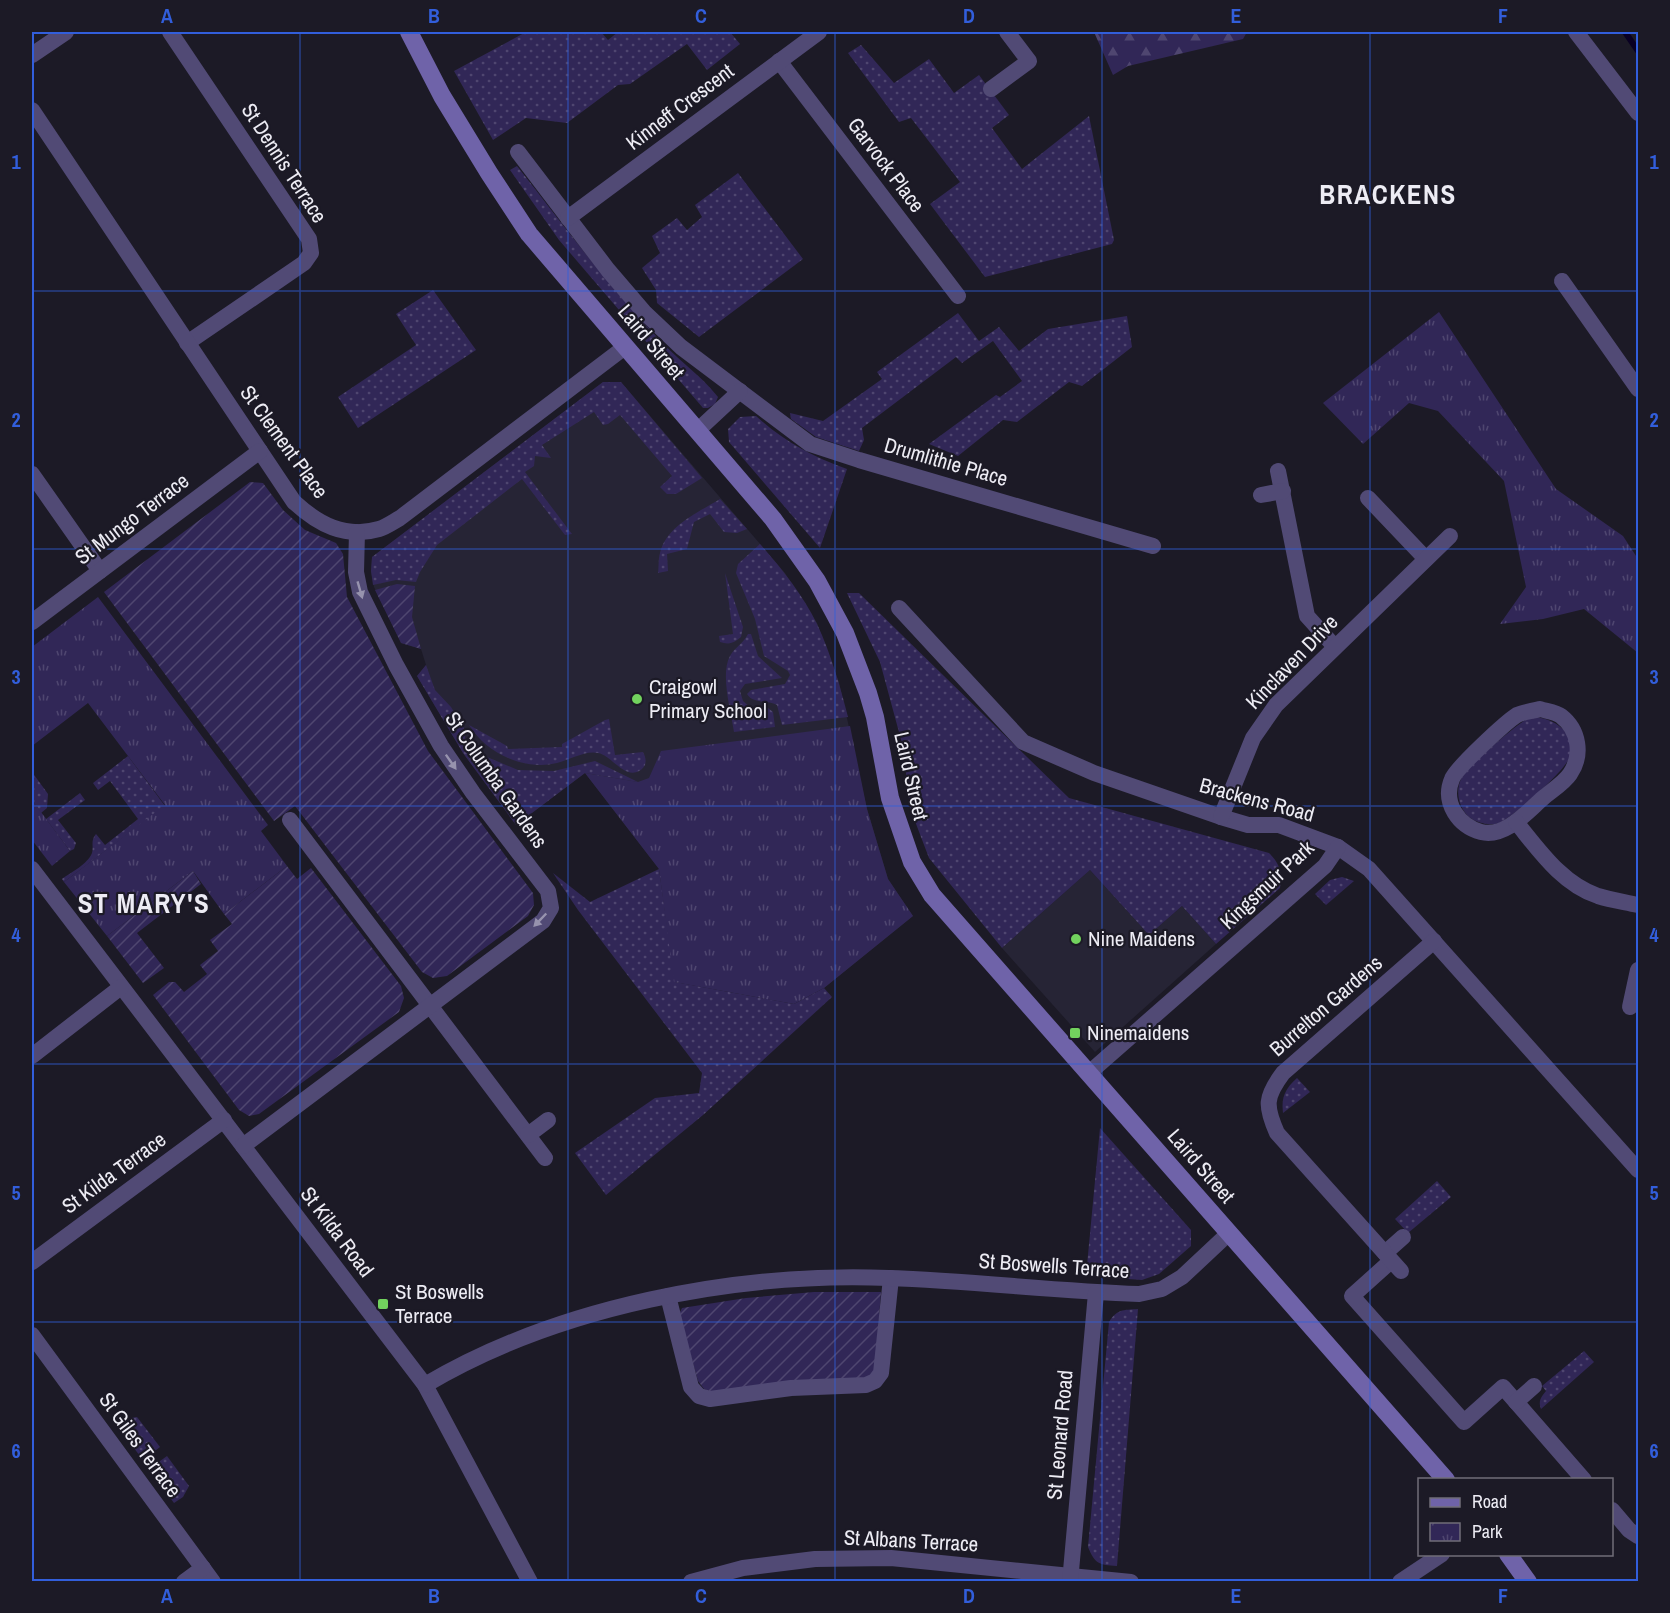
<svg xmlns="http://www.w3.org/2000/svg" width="1670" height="1613" font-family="'Archivo Narrow',sans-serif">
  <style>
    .built { fill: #262435 }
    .grass { fill: url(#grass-dots) }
    .forest { fill: url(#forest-firs) }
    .park { fill: url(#park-tufts) }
    .garden { fill: url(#garden-furrows) }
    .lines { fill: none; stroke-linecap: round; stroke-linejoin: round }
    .stream { stroke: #090023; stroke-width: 6 }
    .street { stroke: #514a75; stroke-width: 16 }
    .secondary { stroke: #6f63a9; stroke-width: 18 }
    .oneway { fill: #9793ae }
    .grid { fill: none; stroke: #325edb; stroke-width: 1.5; stroke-opacity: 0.55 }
    .poi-dot { fill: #72d25e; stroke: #1c1a26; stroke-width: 2 }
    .labels { text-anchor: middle; stroke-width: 4.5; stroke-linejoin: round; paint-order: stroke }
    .street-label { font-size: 21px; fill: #edecf4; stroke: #1c1a26 }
    .poi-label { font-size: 21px; fill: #edecf4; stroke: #1c1a26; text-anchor: start }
    .district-label { font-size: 27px; font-weight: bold; letter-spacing: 1.5px; fill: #edecf4; stroke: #1c1a26 }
    .neatline { fill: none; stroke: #325edb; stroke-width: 2 }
    .grid-label { font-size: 20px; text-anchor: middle; font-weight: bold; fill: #325edb }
  </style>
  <defs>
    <pattern id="grass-dots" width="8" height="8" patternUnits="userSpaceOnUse" patternTransform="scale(1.5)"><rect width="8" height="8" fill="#312757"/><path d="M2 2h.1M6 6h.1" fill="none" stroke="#4f4670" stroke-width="1.8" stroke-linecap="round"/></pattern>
    <pattern id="forest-firs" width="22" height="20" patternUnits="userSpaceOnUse" patternTransform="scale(1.5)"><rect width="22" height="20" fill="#312757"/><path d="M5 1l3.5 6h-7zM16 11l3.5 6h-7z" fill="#4f4670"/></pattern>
    <pattern id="park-tufts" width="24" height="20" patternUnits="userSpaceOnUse" patternTransform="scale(1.5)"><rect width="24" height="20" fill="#312757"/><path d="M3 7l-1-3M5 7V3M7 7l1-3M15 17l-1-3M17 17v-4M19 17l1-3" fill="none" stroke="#4f4670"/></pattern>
    <pattern id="garden-furrows" width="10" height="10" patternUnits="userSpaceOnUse" patternTransform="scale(1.5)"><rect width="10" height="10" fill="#312757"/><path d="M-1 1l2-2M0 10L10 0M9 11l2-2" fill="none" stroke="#4f4670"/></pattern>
  </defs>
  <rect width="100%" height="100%" fill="#1c1a26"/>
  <g class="built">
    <path d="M603,382H621L785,573L817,623L839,682L867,809L888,879L913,916L824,988L674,982L659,869L585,773L516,825L463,753L417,676L426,665L421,649L401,643L374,587L371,571L372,557Z"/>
    <path d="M1090,870L1149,935L1182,906L1216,944L1095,1052L1002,948Z"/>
  </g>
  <g class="grass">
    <path d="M526,32H601L608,40L618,32H730L740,44L707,70L687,44L630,84L618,85L567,123L526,118L493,140L454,71Z"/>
    <path d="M861,45L894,83L929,59L954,93L979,75L1009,115L992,128L1022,169L1089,116L1114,240L1112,244L985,277L930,204L960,182L911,118L899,122L848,53Z"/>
    <path d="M517,166C562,223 606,283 656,336C675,358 700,374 718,397L715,404L708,408H703L559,240L510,170Z"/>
    <path d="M738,173L803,259L699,337L657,303L656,290L642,268L660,253L652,236L677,218L687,230L702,217L695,205Z"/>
    <path d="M433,290L476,350L358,428L338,397L416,345L396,314Z"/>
    <path d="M958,313L979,341L999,327L1019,351L1048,329L1127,316L1132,347L1082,386L1069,382L1017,422L1003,420L958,456L929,444L996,395L1000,397L1022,381L993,341L962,363L956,357L862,428L864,440L859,451L816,437L791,419L790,413L823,421L882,379L877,372Z"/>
    <path d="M603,382H621L702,478L676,494H667L660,487L672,476L620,415L608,424L603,425L594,412L542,445L551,458L535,456L534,466L525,472L572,534L565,535L522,479L437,545L420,572L416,582L396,580L373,585L371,571L372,557Z"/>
    <path d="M756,416C782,440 812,457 847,469L820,548L729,442L728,429L740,417Z"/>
    <path d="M720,499L747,529L737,533L724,532L710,514L694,522L687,549L667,554L668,571L658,573C659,567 658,560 660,553C666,526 699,512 720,499Z"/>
    <path d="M760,544C781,568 803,595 817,624C831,654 840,686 848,717L782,725L777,705C767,700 753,704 747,694L751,690L785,684L790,675L788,671L764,656L755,619L736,573L738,564Z"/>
    <path d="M725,573L743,627L741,637C734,643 729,645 720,642L719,636L733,634Z"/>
    <path d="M847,593H859L1069,798L1269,853C1280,864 1282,872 1280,888L1216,944L1182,906L1149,935L1090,870L1002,948L929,858L910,808L903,747L880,662Z"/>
    <path d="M748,634H751L758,656L782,678L745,684L740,691L743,701L751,708H768L773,712L775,727L734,732C731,711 720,674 730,656C734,648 743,644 748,634Z"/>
    <path d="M426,665L435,690L451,707L464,728L465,738L487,757L518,770L554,771L595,761L638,782L585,773L516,825L463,753L417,676Z"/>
    <path d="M1533,717C1555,718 1577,733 1569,758C1566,770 1512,818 1499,823C1489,826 1477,823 1469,817C1459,808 1455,792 1461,779C1466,768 1509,731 1521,723C1524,720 1529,719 1533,717Z"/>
    <path d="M609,719L615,755L643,752C647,759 647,767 639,771C624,779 611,755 598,753C586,750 569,760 557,763C524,771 486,753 469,725L507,746L508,749L562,747V744L605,720Z"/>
    <path d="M128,756L165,806L64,882L62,879C70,873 88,864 92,853C94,846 90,841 96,834L105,845L138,819L110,781L98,790L93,783Z"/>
    <path d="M32,772L48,794L47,808L41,813L32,800Z"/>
    <path d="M80,793L85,800L58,820L76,843L74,849L70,851L46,819Z"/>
    <path d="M659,869L675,982L794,1004L824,988L832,997L703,1115L606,1195L575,1153L655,1098L699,1093L702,1073L578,910L553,873L590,902Z"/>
    <path d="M1342,877L1354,881L1326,905L1315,894L1330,880Z"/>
    <path d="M1297,1078L1310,1092L1283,1113C1281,1097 1285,1089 1297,1078Z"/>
    <path d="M1100,1128L1191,1230V1246L1159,1274L1142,1280L1086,1276Z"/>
    <path d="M1437,1181L1451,1197L1408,1233L1395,1219Z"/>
    <path d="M1138,1309L1117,1566C1099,1565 1095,1564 1088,1547L1109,1322C1117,1309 1123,1310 1138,1309Z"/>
    <path d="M1584,1351L1594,1362L1541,1409C1538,1401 1541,1397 1546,1391L1542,1386Z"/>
    <path d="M137,1417L160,1447L143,1460L118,1427L131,1418Z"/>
    <path d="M167,1456L189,1486L183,1497L174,1503L149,1469Z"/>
  </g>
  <path class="forest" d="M1094,32H1247L1243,39L1128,66L1113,75Z"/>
  <g class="park">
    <path d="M1439,312L1556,489L1623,536L1638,559V653L1584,609L1543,619L1500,624L1526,587L1504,481L1438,411L1409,403L1363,444L1323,403Z"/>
    <path d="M98,597L268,825L261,831L287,866L224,914L193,871L107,936L64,882L165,805L88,703L32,746V647Z"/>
    <path d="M850,726L867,809L888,879L913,916L824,988L794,1004L674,982L659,869L585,773L638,782L649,778L661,751Z"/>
    <path d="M32,800L70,851L52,866L32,840Z"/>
  </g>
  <g class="garden">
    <path d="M250,482L263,483L283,510L305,530L336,543L343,554L347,597L428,751L533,893L534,905L528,916L447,976L433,978L422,972L295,806L274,821L104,592Z"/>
    <path d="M397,584L415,586L412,617L421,649L401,643L375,590Z"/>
    <path d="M287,866L297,879L311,868L401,986L404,998L399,1012L259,1114L249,1116L239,1110L153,995L169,982H175L184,992L207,974L200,965L218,951L210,940L232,924L224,914Z"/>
    <path d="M193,871L201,884L137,933L164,968L143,983L107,936Z"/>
    <path d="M814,1292H881L875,1368L872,1375L866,1378L712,1392L704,1389L698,1381L679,1314L682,1308L746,1298Z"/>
  </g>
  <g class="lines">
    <path class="stream" d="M1625,32L1638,51"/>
    <g class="street">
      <path d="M170,32L309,239L311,253L304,263L187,343"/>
      <path d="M1576,32L1638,113"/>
      <path d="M32,55L66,32"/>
      <path d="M779,61L958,296"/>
      <path d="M991,89L1029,61L1007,32"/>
      <path d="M32,110L294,502C318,524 345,539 379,529C386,527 393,522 400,518L625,347"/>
      <path d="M518,152L608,270L644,312L681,347L810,444L859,460L1153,546"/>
      <path d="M568,218L819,32"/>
      <path d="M1562,281L1638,389"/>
      <path d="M697,431L740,391"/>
      <path d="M1278,471L1307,616L1335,647"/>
      <path d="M32,474L100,571"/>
      <path d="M1261,495L1283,491"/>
      <path d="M1368,498L1426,559"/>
      <path d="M899,608L1023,742L1094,773L1221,817L1248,825H1279L1338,847L1369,869L1638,1170"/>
      <path d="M32,622L260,451"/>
      <path d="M1540,709C1546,711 1556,712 1561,716C1579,730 1583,755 1570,774C1564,783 1551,791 1543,798C1527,812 1505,838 1481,832C1459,826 1442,803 1452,779C1456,768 1506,722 1517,715C1523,712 1533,711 1540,709Z"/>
      <path d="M1221,817L1253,738L1276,705L1450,536"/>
      <path d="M290,820L545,1158"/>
      <path d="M1516,822C1539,850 1562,884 1598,896C1611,900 1625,902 1638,905"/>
      <path d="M32,869L425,1385L530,1582"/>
      <path d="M1630,1007L1638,970"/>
      <path d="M32,1056L121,987"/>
      <path d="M1089,1073L1325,866L1338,847"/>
      <path d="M528,1135L548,1120"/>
      <path d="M243,1146L543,921L551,908L548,891L473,793L441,746L396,665L360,592L356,572L357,532"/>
      <path d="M1385,1253L1403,1237"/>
      <path d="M1391,1261L1352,1296L1464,1422L1503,1387L1584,1480"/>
      <path d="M32,1262L224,1120"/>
      <path d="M1401,1271L1277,1133C1265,1106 1265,1097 1283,1073L1434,941"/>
      <path d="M668,1296L691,1387L699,1396L710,1399L791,1388L866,1385L875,1381L881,1373L891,1278"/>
      <path d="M32,1335L213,1582"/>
      <path d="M425,1385C558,1306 737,1272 889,1278C973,1281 1055,1291 1139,1294L1162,1289L1182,1277L1229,1233"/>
      <path d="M1516,1402L1534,1386"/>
      <path d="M1612,1510L1629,1530L1638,1536"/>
      <path d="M184,1582L203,1568"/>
      <path d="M691,1582L743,1568L815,1559L891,1558L1131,1582"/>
      <path d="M1070,1582L1096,1293"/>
      <path d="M1400,1582L1442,1554"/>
    </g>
    <g class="secondary">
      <path d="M409,32L442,96L489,173L529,234L773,519L817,581L845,633L868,693L875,717L890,798L912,862L932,895L1446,1480"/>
      <path d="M1508,1554L1528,1582"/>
    </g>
  </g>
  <defs><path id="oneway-solid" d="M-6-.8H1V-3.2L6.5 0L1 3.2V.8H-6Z" transform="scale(1.5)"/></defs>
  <g class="oneway">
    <use href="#oneway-solid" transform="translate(360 590) rotate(74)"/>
    <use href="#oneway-solid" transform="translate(451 762) rotate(55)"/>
    <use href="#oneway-solid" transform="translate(540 920) rotate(134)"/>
  </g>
  <path class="grid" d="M300,32V1582M568,32V1582M835,32V1582M1102,32V1582M1370,32V1582M32,291H1638M32,549H1638M32,806H1638M32,1064H1638M32,1322H1638"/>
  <g class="poi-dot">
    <circle cx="637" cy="699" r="6"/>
    <circle cx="1076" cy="939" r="6"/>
    <rect x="1069" y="1027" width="12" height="12" rx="3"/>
    <rect x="377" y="1298" width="12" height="12" rx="3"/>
  </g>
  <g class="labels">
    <g class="street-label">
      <text transform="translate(680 107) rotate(-37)" y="7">Kinneff Crescent</text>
      <text transform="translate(284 163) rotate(57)" y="7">St Dennis Terrace</text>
      <text transform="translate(886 165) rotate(53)" y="7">Garvock Place</text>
      <text transform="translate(651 342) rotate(50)" y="7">Laird Street</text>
      <text transform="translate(284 442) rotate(54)" y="7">St Clement Place</text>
      <text transform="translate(946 462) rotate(16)" y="7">Drumlithie Place</text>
      <text transform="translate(132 519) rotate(-37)" y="7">St Mungo Terrace</text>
      <text transform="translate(1292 662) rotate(-46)" y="7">Kinclaven Drive</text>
      <text transform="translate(911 776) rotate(77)" y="7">Laird Street</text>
      <text transform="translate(496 780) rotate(55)" y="7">St Columba Gardens</text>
      <text transform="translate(1257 800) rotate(15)" y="7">Brackens Road</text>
      <text transform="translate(1267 885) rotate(-43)" y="7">Kingsmuir Park</text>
      <text transform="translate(1326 1006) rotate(-41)" y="7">Burrelton Gardens</text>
      <text transform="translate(1201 1166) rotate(49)" y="7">Laird Street</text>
      <text transform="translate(114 1173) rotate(-36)" y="7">St Kilda Terrace</text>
      <text transform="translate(337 1232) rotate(53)" y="7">St Kilda Road</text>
      <text transform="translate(1054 1266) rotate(4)" y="7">St Boswells Terrace</text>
      <text transform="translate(1060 1435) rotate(-85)" y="7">St Leonard Road</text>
      <text transform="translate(140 1445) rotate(54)" y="7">St Giles Terrace</text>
      <text transform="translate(911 1541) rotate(3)" y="7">St Albans Terrace</text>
    </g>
    <g class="poi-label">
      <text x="649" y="694">Craigowl<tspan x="649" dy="24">Primary School</tspan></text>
      <text x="1088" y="946">Nine Maidens</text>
      <text x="1087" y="1040">Ninemaidens</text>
      <text x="395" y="1299">St Boswells<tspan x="395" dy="24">Terrace</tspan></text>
    </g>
    <g class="district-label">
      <text x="1388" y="204">BRACKENS</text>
      <text x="144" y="913">ST MARY'S</text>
    </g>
  </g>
  <rect width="1670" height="1613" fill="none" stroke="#1c1a26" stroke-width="66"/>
  <rect x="1418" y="1478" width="195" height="78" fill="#1c1a26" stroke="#706e78" stroke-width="1.5"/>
  <rect x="1430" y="1498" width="30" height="9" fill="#6f63a9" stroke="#706e78" stroke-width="1.5"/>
  <text x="1472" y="1508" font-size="18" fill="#edecf4">Road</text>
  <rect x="1430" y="1523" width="30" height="18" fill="url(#park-tufts)" stroke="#706e78" stroke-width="1.5"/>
  <text x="1472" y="1538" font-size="18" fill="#edecf4">Park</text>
  <rect x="33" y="33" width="1604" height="1547" class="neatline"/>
  <g class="grid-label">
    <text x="167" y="23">A</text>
    <text x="434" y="23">B</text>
    <text x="701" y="23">C</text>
    <text x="969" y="23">D</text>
    <text x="1236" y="23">E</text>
    <text x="1503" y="23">F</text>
    <text x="16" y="169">1</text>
    <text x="1654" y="169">1</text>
    <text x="16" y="427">2</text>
    <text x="1654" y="427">2</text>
    <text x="16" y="684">3</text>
    <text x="1654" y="684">3</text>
    <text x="16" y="942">4</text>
    <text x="1654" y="942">4</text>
    <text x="16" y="1200">5</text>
    <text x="1654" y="1200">5</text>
    <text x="16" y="1458">6</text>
    <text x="1654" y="1458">6</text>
    <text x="167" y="1603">A</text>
    <text x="434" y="1603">B</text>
    <text x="701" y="1603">C</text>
    <text x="969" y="1603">D</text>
    <text x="1236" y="1603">E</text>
    <text x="1503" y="1603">F</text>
  </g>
</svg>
